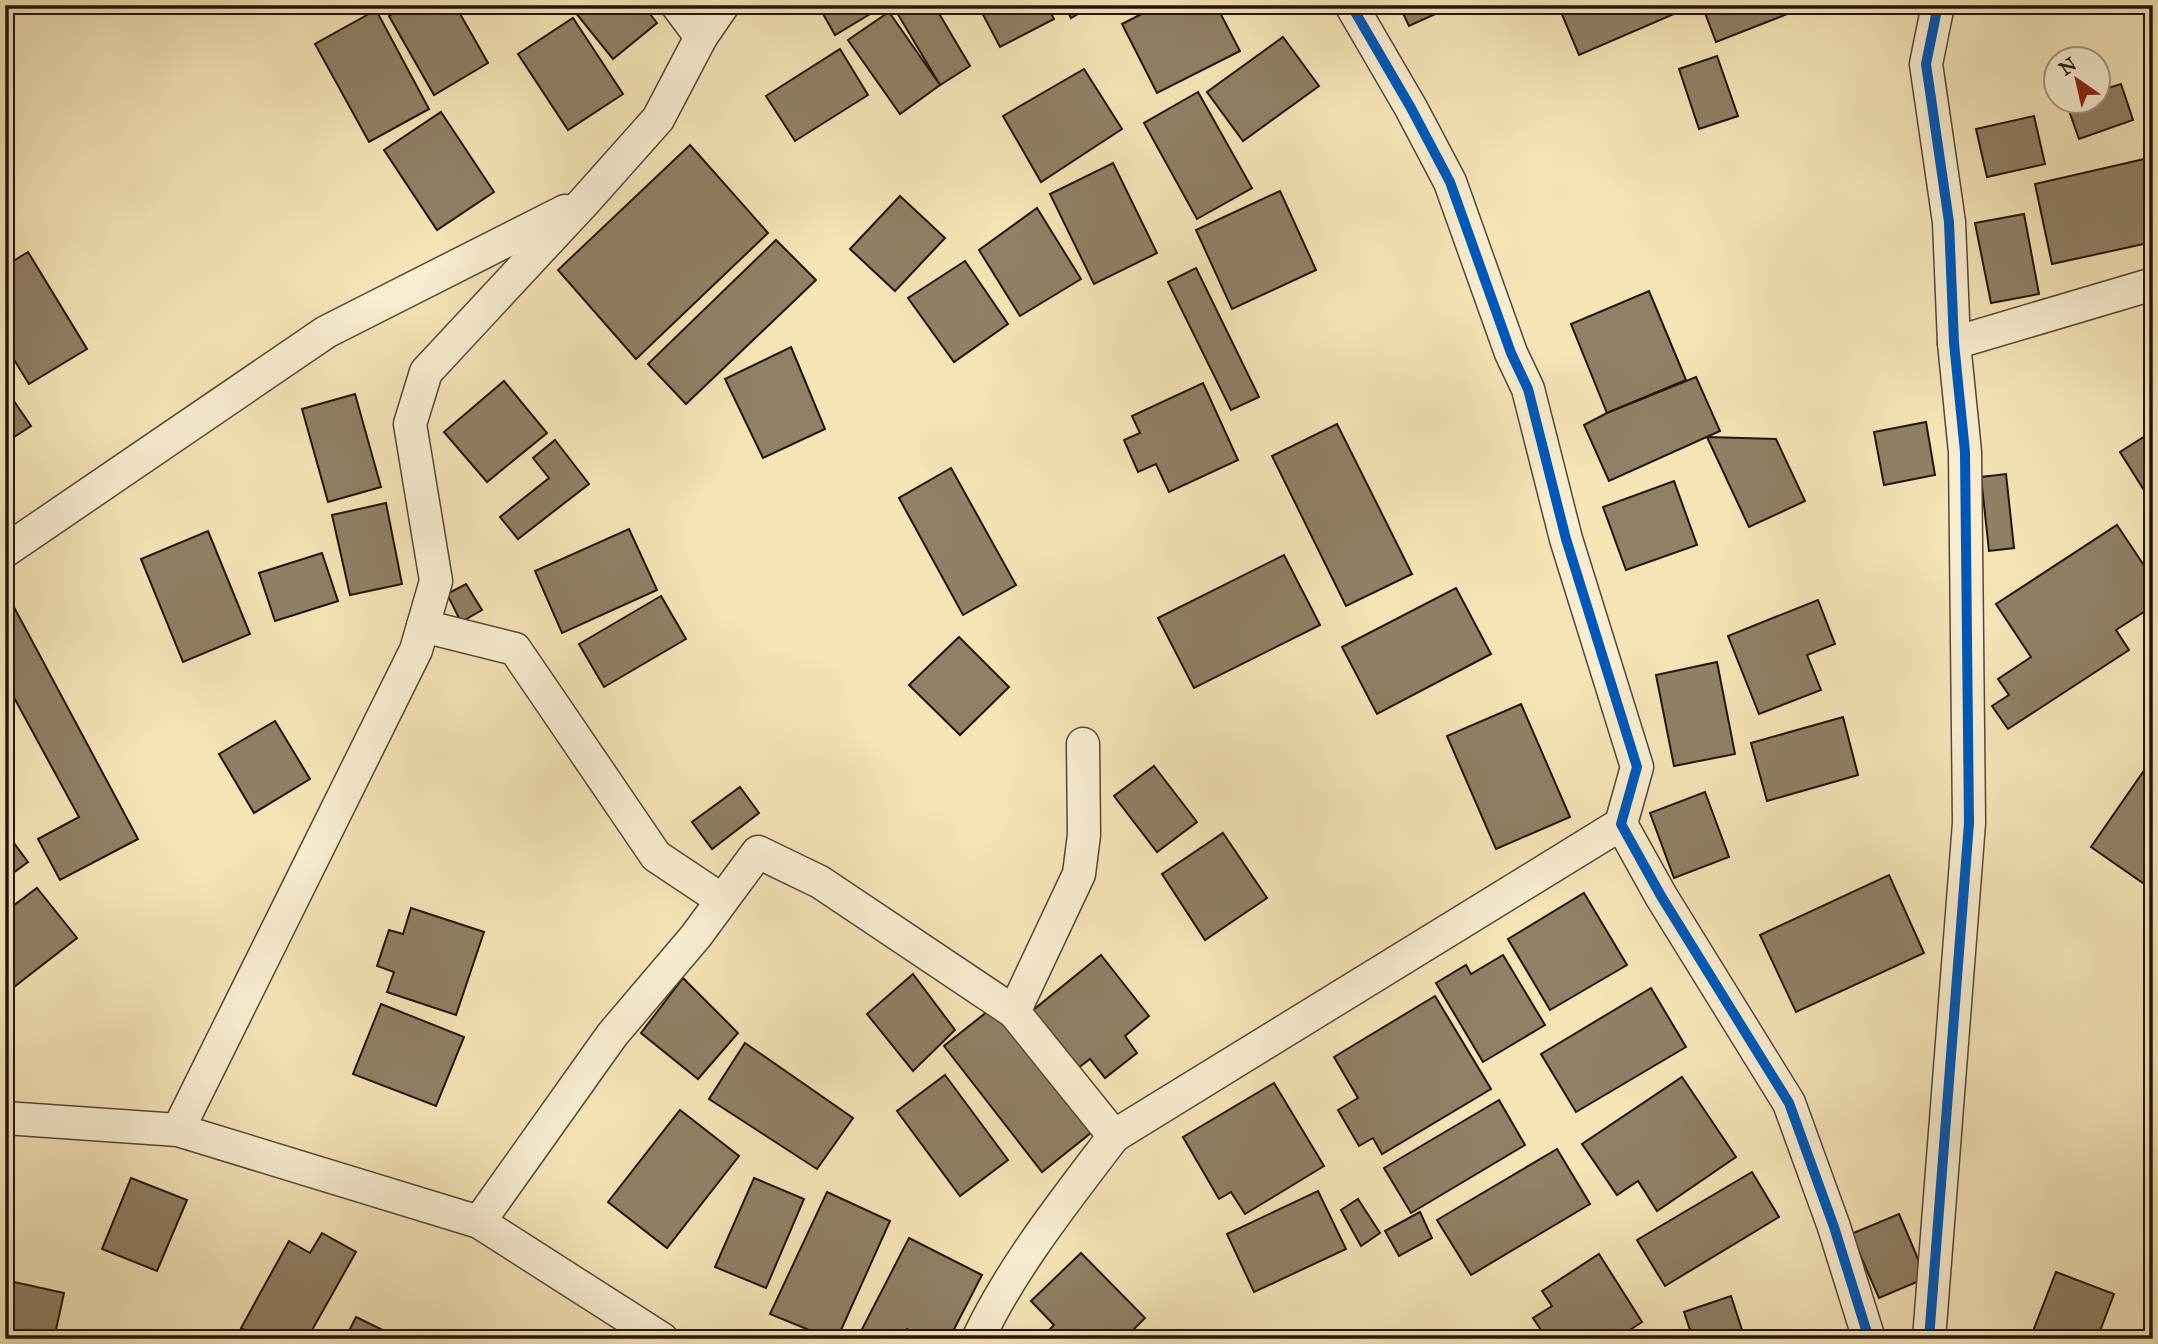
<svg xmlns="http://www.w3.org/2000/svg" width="2158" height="1344" font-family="'IM FELL Great Primer',serif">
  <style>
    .building { fill: #908065; stroke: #23130d; stroke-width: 2 }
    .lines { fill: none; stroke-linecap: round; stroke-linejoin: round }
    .minor-casing { stroke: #574737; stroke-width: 35 }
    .minor { stroke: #f8edd0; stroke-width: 32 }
    .cycleway-casing { stroke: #f8edd0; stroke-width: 15 }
    .cycleway { stroke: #0057b8; stroke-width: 10 }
  </style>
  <rect width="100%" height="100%" fill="#f4e4b6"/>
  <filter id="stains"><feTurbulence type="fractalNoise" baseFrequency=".00286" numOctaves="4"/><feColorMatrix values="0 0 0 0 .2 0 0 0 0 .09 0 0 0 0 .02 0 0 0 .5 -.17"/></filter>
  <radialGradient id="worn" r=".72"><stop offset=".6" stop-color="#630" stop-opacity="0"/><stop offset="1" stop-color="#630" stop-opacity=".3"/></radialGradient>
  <g class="building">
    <path d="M407,5H455L488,63L434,95L389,16Z"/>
    <path d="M574,5H643L657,23L613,59L571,7Z"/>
    <path d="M818,5H885L835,35Z"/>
    <path d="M895,5H934L970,66L940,85L893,6Z"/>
    <path d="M978,5H1047L1054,19L1000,47Z"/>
    <path d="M1064,5H1093L1071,18Z"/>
    <path d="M1159,5H1216L1240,51L1157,93L1122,24Z"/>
    <path d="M1399,5H1455L1409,26Z"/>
    <path d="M1558,5H1671L1674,14L1579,55Z"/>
    <path d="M1702,5H1799L1800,9L1716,42Z"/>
    <path d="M376,10L429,109L369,142L315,44Z"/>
    <path d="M889,12L940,85L900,114L848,40Z"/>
    <path d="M573,18L623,94L568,130L518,54Z"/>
    <path d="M1283,37L1319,86L1243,141L1207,92Z"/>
    <path d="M840,49L868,95L795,141L766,96Z"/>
    <path d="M1717,56L1738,116L1699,129L1679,69Z"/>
    <path d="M1084,69L1122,129L1041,182L1003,116Z"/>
    <path d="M2121,84L2133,120L2079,139L2066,102H2098V91Z"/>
    <path d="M1198,92L1252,188L1197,219L1144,123Z"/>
    <path d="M441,112L494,192L437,230L384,150Z"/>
    <path d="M2034,116L2045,164L1987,177L1976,129Z"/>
    <path d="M690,145L768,233L636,359L558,270Z"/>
    <path d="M2153,157V242L2052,264L2035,184Z"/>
    <path d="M1113,163L1157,253L1094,284L1050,194Z"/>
    <path d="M1280,191L1316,270L1232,309L1196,230Z"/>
    <path d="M900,196L945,238L895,291L850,249Z"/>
    <path d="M1037,208L1081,279L1020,316L979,250Z"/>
    <path d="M2024,214L2039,294L1991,303L1975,223Z"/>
    <path d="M776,240L816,280L686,404L648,364Z"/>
    <path d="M28,252L87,349L29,384L5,345V266Z"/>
    <path d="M965,261L1008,324L954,362L908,298Z"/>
    <path d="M1196,268L1259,397L1231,410L1168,282Z"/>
    <path d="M1649,291L1686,380L1607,413L1571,324Z"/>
    <path d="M791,347L825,429L763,458L725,379Z"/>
    <path d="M1696,377L1720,431L1609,481L1584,425L1607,413Z"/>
    <path d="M504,381L547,433L487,482L444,432Z"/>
    <path d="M1203,383L1238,460L1169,492L1156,464L1138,472L1124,440L1140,433L1132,416Z"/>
    <path d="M5,388L31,426L5,443Z"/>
    <path d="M355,394L381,487L328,502L302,409Z"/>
    <path d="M1926,422L1935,475L1884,485L1874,432Z"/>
    <path d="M1337,424L1412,574L1346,606L1272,456Z"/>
    <path d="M2153,431V502L2152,503L2120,452Z"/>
    <path d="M1707,437L1776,439L1805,501L1749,527Z"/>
    <path d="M555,440L589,484L518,539L500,517L549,478L533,458Z"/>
    <path d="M951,468L1016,585L963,615L899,498Z"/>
    <path d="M2006,474L2014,548L1989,551L1981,477Z"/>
    <path d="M1674,481L1697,545L1626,570L1603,507Z"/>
    <path d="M386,503L402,584L350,595L332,515Z"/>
    <path d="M2117,525L2153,579V606L2116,630L2129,650L2008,729L1992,706L2009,695L1998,679L2031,657L1996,604Z"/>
    <path d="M629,529L657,590L562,633L535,571Z"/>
    <path d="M208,531L250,634L183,662L141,559Z"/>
    <path d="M322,553L338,601L275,621L259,573Z"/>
    <path d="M1284,555L1320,625L1194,688L1158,618Z"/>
    <path d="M466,584L482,610L461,622L447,594Z"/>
    <path d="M1456,588L1491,654L1377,714L1342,647Z"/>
    <path d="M8,596L138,839L60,880L38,839L79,817L5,681V597Z"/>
    <path d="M661,596L686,639L604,687L579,644Z"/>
    <path d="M1818,600L1835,644L1807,655L1821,690L1759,714L1728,636Z"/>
    <path d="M959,637L1009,687L960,735L909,685Z"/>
    <path d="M1717,662L1735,754L1674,766L1656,675Z"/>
    <path d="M1521,704L1570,817L1496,849L1447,736Z"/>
    <path d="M1843,717L1858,775L1767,801L1751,743Z"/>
    <path d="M275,721L310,779L254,813L219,754Z"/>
    <path d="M2152,759L2153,869L2143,883L2091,847Z"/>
    <path d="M1154,766L1197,822L1157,852L1114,796Z"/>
    <path d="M740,787L759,813L712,849L692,822Z"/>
    <path d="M1705,792L1729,857L1674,878L1650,813Z"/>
    <path d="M5,831L28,862L5,879Z"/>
    <path d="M1223,833L1267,898L1205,940L1162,874Z"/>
    <path d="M1889,875L1924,953L1796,1012L1760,935Z"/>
    <path d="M37,888L77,938L5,994V912Z"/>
    <path d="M1584,893L1627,965L1550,1010L1508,939Z"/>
    <path d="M411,908L484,932L456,1015L387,992L394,972L377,966L389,930L403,934Z"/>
    <path d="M1101,955L1149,1016L1125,1036L1137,1053L1105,1078L1090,1059L1078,1068L1032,1011Z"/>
    <path d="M1503,955L1545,1025L1483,1062L1436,983L1466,965L1471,974Z"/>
    <path d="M913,974L955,1030L913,1071L867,1014Z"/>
    <path d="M683,978L738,1033L698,1079L641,1033Z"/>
    <path d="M1651,988L1686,1047L1576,1112L1541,1054Z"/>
    <path d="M1435,996L1491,1089L1382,1154L1373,1138L1359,1146L1338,1110L1358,1098L1334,1057Z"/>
    <path d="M381,1004L464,1037L436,1106L353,1074Z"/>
    <path d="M993,1007L1092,1132L1042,1172L944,1046Z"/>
    <path d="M745,1043L853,1118L817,1169L709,1099Z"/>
    <path d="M945,1075L1008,1160L960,1196L897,1111Z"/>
    <path d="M1682,1077L1736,1157L1657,1211L1638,1181L1617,1195L1582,1144Z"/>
    <path d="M1274,1083L1324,1166L1245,1214L1231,1192L1219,1199L1183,1137Z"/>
    <path d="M1499,1100L1525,1145L1411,1213L1384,1168Z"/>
    <path d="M680,1110L739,1156L667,1248L608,1202Z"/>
    <path d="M1557,1149L1590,1204L1471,1275L1437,1220Z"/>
    <path d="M1752,1172L1779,1217L1665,1286L1637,1240Z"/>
    <path d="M131,1178L187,1200L157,1271L102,1249Z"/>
    <path d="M754,1178L804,1199L766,1288L715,1267Z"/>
    <path d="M1318,1191L1346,1249L1254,1292L1227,1234Z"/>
    <path d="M827,1192L890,1221L837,1339H831L770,1314Z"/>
    <path d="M1358,1199L1380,1233L1361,1246L1341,1210Z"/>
    <path d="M1420,1212L1432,1238L1399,1256L1385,1231Z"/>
    <path d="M1899,1214L1926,1278L1879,1298L1851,1234Z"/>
    <path d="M322,1233L356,1252L307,1339H261L241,1328L289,1241L310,1253Z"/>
    <path d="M909,1238L982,1275L949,1339H927L907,1329L902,1339H857Z"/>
    <path d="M1081,1253L1145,1318L1124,1339H1040L1054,1325L1031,1301Z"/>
    <path d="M1599,1254L1642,1322L1616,1339H1547L1533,1318L1552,1306L1542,1291Z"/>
    <path d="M2056,1272L2114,1294L2097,1339H2030Z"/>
    <path d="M5,1280L64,1293L54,1339H5Z"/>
    <path d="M1731,1296L1745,1339H1693L1684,1312Z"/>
    <path d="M356,1317L401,1339H345Z"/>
  </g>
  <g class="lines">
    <g class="minor-casing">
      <g id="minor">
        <path d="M677,5L701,37"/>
        <path d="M1351,5L1411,108L1450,182L1511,353L1528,389L1566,539L1637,767L1621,824L1661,896L1789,1103L1834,1227L1869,1339"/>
        <path d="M1954,343L2153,284"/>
        <path d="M5,551L326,332L565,211"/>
        <path d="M423,626L515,649L656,856L722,900"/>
        <path d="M5,1118L178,1130L479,1222L662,1339"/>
        <path d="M178,1130L416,650L436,581L410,424L426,372L585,201L658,119L701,37L723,5"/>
        <path d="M1114,1136L1621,824"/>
        <path d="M479,1222L612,1035L696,936L758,852L820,882L1014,1012"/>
        <path d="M978,1339C1011,1268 1067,1198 1114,1136L1014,1012L1079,874L1084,835L1083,744"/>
        <path d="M1929,1339L1969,823L1965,452L1954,343L1949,222L1926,64L1938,5"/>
      </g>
    </g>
    <use href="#minor" class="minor"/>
    <g class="cycleway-casing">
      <g id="cycleway">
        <path d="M1351,5L1411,108L1450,182L1511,353L1528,389L1566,539L1637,767L1621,824L1661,896L1789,1103L1834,1227L1869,1339"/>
        <path d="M1929,1339L1969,823L1965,452L1954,343L1949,222L1926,64L1938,5"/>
      </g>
    </g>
    <use href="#cycleway" class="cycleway"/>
  </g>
  <rect width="2158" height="1344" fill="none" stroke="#f4e4b6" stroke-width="28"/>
  <rect x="7" y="7" width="2144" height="1330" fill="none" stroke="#23130d" stroke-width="3.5"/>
  <rect x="14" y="14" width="2130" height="1316" fill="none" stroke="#23130d" stroke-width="2"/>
  <g transform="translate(2077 80) rotate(326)"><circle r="33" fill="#f8edd0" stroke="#a39682" stroke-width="2"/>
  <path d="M0-5L12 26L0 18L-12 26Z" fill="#8f2418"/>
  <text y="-10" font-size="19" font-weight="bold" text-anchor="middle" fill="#23130d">N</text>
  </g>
  <rect width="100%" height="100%" filter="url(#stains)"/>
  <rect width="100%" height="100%" fill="url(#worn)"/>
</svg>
